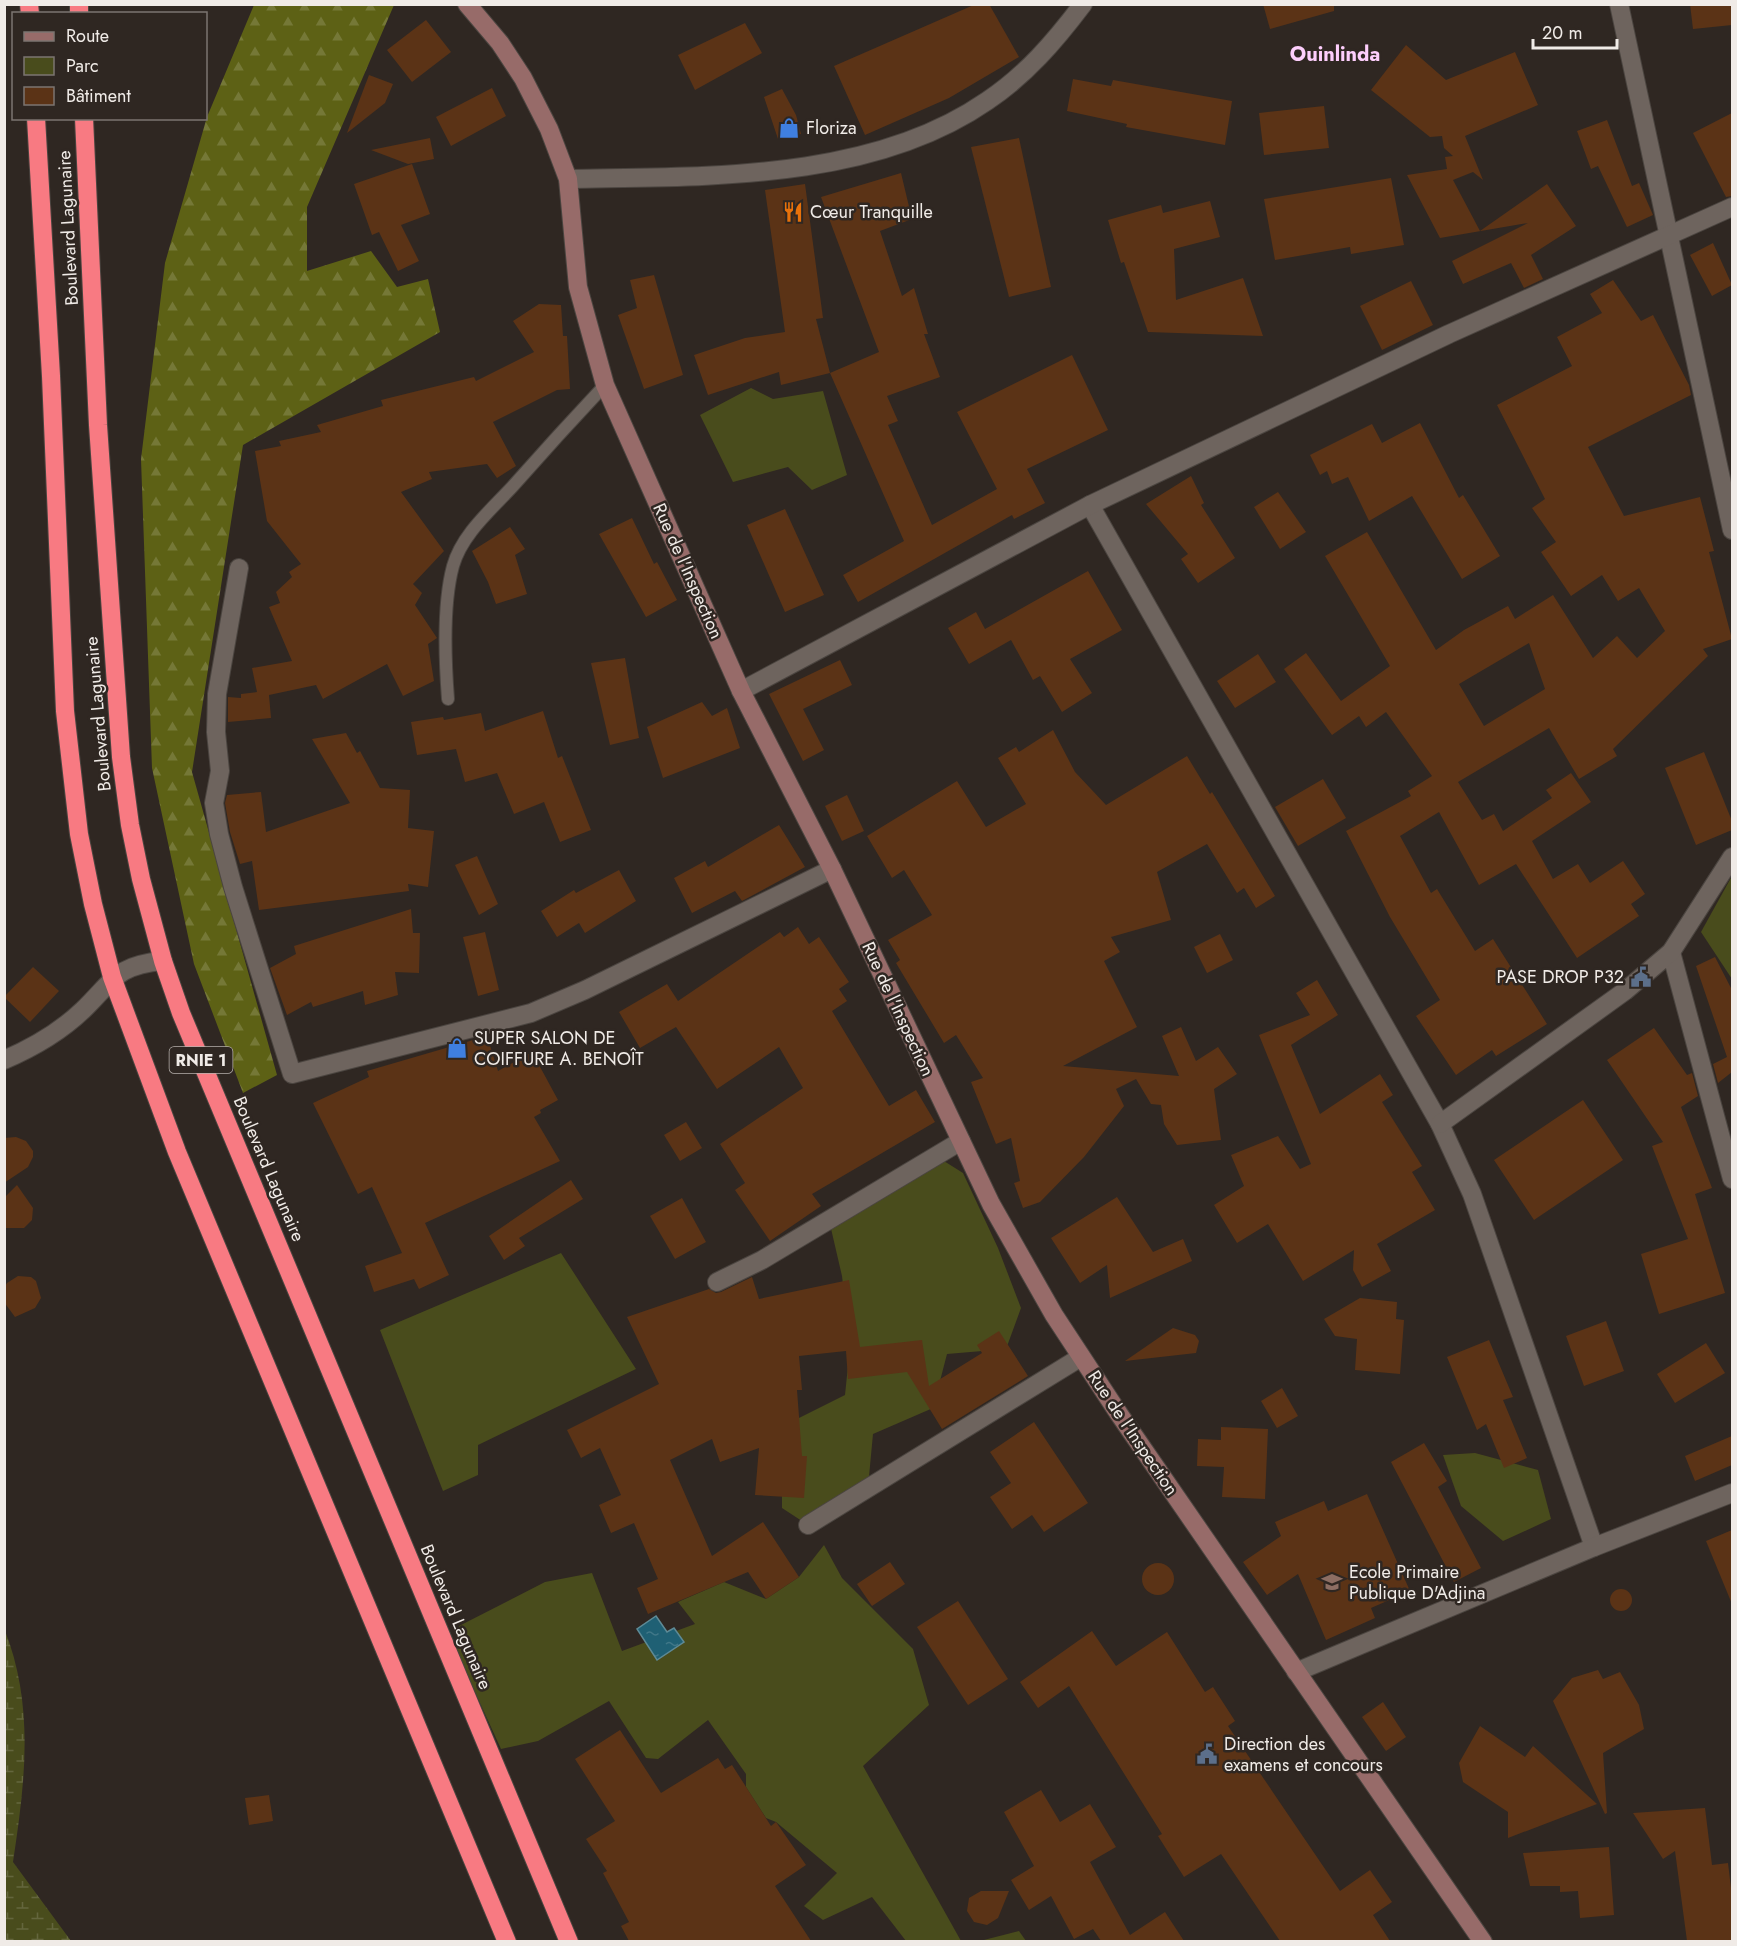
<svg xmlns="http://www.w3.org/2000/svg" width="1737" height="1946" font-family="Jost,sans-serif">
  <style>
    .green { fill: #494c1c }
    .forest { fill: url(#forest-firs) }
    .wetland { fill: url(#wetland-marsh) }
    .water { fill: url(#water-ripples); stroke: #5e8a96; stroke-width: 1.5 }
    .building { fill: #5b3316; fill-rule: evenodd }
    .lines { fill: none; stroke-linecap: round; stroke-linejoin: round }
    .lane-casing { stroke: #4b4540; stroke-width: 14 }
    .street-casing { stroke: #4b4540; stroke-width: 20 }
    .secondary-casing { stroke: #4b4540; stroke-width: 20 }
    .highway-casing { stroke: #4b4540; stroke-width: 20 }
    .lane { stroke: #6e645e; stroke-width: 12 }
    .street { stroke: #6e645e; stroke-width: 18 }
    .secondary { stroke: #976b69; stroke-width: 18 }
    .highway { stroke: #f87a82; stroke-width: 18 }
    .labels { text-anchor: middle; stroke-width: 5; stroke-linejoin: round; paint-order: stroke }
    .shield { fill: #2f2722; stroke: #b6b0ac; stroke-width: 1.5 }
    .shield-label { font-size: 16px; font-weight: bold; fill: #f0ebe7 }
    .poi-label { font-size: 18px; fill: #f0ebe7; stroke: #2f2722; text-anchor: start }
    .street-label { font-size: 18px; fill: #f0ebe7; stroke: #2f2722 }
    .neighbourhood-label { font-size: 20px; font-weight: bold; fill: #fdcefc; stroke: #2f2722 }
  </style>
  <defs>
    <pattern id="forest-firs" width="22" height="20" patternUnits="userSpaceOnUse" patternTransform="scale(1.5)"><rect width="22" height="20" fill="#5d6115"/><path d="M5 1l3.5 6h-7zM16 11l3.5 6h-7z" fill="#757837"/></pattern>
    <pattern id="wetland-marsh" width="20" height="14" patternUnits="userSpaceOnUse" patternTransform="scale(1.5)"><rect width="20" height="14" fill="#494c1c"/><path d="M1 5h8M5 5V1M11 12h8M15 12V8" fill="none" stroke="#64663d"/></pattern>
    <pattern id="water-ripples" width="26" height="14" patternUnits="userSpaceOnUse" patternTransform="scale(1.5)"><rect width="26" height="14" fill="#1f6074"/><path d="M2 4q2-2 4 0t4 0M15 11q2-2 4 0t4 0" fill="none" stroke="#407788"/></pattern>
  </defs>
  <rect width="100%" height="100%" fill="#2f2722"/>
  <g class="green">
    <path d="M751,388L773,399L823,391L847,475L812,490L788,467L733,482L700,415Z"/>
    <path d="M1732,876V979L1701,932Z"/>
    <path d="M936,1156L963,1173L998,1248L1021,1308L1006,1349L947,1354L933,1408L873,1434L868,1487L808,1525L782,1508V1446L797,1419L845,1395L850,1346L842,1276L829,1220Z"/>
    <path d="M561,1253L636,1369L478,1445V1475L443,1491L380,1330Z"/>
    <path d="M1475,1453L1538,1470L1551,1519L1503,1541L1461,1506L1443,1455Z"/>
    <path d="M824,1545L842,1578L913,1649L929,1705L863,1766L961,1941H906L872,1897L823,1920L804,1906L837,1873L776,1822L766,1818L746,1787V1774L708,1720L658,1759L646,1758L609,1701L538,1741L501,1749L454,1646L459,1626L545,1582L592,1573L622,1651L695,1624L678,1602L724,1582L766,1599L799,1577Z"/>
    <path d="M1019,1931L1026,1941H980Z"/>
  </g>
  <path class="forest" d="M254,5H394L307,207V271L371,251L397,287L428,279L440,332L243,445L192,772L277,1075L243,1093L194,964L152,768L141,459L165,263L207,117Z"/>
  <path class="wetland" d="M4,1628C35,1706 25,1782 13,1862L71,1941H5Z"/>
  <path class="water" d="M656,1616L667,1632L674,1628L684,1642L657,1660L637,1629Z"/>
  <g class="building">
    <path d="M976,4H989L1019,57L949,98L865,135L834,66Z"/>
    <path d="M1263,4H1334V11L1270,29Z"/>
    <path d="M1690,4H1732V25L1693,29Z"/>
    <path d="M426,20L451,52L412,82L387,50Z"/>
    <path d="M745,23L762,53L695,90L678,55Z"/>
    <path d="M1406,45L1446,80L1515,52L1538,105L1465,136L1483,180L1473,172L1453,180L1480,231L1547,184L1576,226L1531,255L1543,279L1524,288L1511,263L1463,284L1452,261L1528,223L1440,238L1407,175L1447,169L1445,157L1453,156L1444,148L1442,136L1430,137L1371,90Z"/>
    <path d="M369,75L393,84L385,103L347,133Z"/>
    <path d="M1073,79L1111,86L1113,80L1232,101L1225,145L1126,127L1127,124L1067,111Z"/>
    <path d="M492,88L506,116L451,146L436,117Z"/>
    <path d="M782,89L796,115L801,134L778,139L764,97Z"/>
    <path d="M1324,106L1329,148L1264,155L1259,113Z"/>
    <path d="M1732,113V196L1726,197L1693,133Z"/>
    <path d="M1607,120L1632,186L1639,183L1653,215L1627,227L1598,166L1591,169L1577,131Z"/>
    <path d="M430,138L434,159L408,164L371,150Z"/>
    <path d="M1019,138L1051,287L1009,297L971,147Z"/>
    <path d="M412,164L430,214L401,225L419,261L398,271L379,232L372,235L354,184Z"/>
    <path d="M901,173L912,219L880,231L902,296L914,288L928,334H924L940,377L887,396L898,421L888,425L932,525L997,489L957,412L1072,355L1108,430L1027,469L1045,503L1014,519L1012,515L858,602L843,575L904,541L830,373L879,352L821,197Z"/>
    <path d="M1391,178L1404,245L1351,254L1350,247L1275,260L1264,199Z"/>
    <path d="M805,184L823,318L816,319L830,373L781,385L779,372L708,395L694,355L745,338L785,332L765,190Z"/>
    <path d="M1210,201L1220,237L1174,249L1176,300L1243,278L1263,336L1148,332L1124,262L1121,263L1108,220L1161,205L1163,213Z"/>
    <path d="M1713,243L1732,285L1712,296L1690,255Z"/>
    <path d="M654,275L683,375L644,389L618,315L637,308L630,280Z"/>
    <path d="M1613,280L1641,321L1653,315L1689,385L1691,395L1588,447L1624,516L1700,497L1714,551L1709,552L1732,639L1703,649L1708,656L1613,749L1617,756L1579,779L1549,728L1458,782L1482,820L1494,814L1503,831L1552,798L1546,790L1571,773L1591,802L1532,841L1553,879L1578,864L1590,883L1623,861L1645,894L1631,904L1639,916L1577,958L1516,864L1479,885L1439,812L1400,836L1431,893L1437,889L1475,951L1493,939L1547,1024L1496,1056L1492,1050L1456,1075L1416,1016L1440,1000L1390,917L1346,831L1411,796L1408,791L1432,776L1386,712L1366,727L1359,716L1332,735L1284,669L1306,653L1341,701L1390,666L1325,556L1367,532L1436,650L1464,630L1508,606L1515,619L1553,595L1593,658L1617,636L1637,658L1665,631L1639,588L1618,601L1602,575L1571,596L1541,552L1556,542L1532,508L1545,499L1497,405L1572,366L1557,337L1602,313L1590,294ZM1529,643L1545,689L1484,726L1459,684Z"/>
    <path d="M1411,281L1433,325L1382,350L1360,306Z"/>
    <path d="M539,304L561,305L563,336H567L570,389L557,390L493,422L516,466L497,478L487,464L429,472L432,479L401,492L444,551L413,584L422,593L415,605L437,638L428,644L434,681L403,696L387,664L323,699L316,685L269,695L271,718L228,722V697L241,698V694L257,692L252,668L292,661L269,607L280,603L276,592L292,577L289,572L301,564L267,521L255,451L281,446L279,441L321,432L317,425L383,406L381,400L474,377L476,381L534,352L513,321Z"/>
    <path d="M1420,423L1459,498L1463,495L1500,556L1462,579L1412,496L1369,521L1348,477L1332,484L1327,471L1320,475L1310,455L1372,424L1382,443Z"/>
    <path d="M1191,476L1204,503L1201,505L1235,558L1198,583L1181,559L1188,554L1146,504Z"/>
    <path d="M1278,492L1306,532L1280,549L1254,507Z"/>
    <path d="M785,509L824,595L785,612L747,525Z"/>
    <path d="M632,518L654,564L657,562L677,600L646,617L599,534Z"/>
    <path d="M510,527L525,549L515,555L527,594L496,604L488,582L472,551Z"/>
    <path d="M1088,571L1122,630L1070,659L1092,693L1062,712L1040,676L1033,680L1011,640L969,664L948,628L976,612L985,629Z"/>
    <path d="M1258,654L1276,682L1235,708L1217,681Z"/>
    <path d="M625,658L639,738L610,745L591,663Z"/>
    <path d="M840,660L852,685L803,709L824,750L803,761L769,694Z"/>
    <path d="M702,702L712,716L727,708L740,748L663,778L647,727Z"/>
    <path d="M543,711L558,758L562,756L591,830L560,842L544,802L514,814L497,773L465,782L456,749L417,755L411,722L443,717L444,720L481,713L485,731Z"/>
    <path d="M1053,730L1075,772L1106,805L1187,756L1210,794L1212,792L1275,896L1256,908L1244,888L1237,893L1207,844L1157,872L1171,920L1111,937L1120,952L1104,961L1137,1027L1063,1066L1179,1076L1162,1036L1181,1027L1196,1061L1218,1047L1237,1074L1214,1089L1221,1140L1177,1145L1164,1124L1161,1105L1151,1104L1136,1079L1116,1089L1124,1106L1084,1157L1040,1202L1023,1208L1014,1183L1020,1181L1011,1138L996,1144L971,1082L983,1078L956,1035L944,1043L896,963L900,960L888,940L932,915L904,870L892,878L867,836L957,781L986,827L1026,804L998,758L1016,747L1019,752Z"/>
    <path d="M346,733L357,753L360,751L380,788L410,790L408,828L434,831L428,887L408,884L409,891L259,910L252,861L240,864L230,832L225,803L227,795L261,792L266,832L350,803L312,739Z"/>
    <path d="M1704,752L1732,821V830L1696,845L1665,768Z"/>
    <path d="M1323,779L1346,818L1298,846L1275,807Z"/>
    <path d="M847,795L864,831L842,841L825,806Z"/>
    <path d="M779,825L805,867L742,901L735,891L692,913L674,878L705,861L708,867Z"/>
    <path d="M477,856L498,904L479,915L455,865Z"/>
    <path d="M619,870L636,901L585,933L579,923L557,937L541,911L574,890L576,893Z"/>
    <path d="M411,909L413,933H420L419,973L395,972L398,995L365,1005L363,991L313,1007L311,1002L287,1015L270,968L296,954L294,946Z"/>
    <path d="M798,927L809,944L819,937L849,982L839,989L847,1001L832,1011L889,1106L916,1090L935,1122L812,1194L821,1206L770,1241L735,1190L745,1183L720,1144L803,1088L779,1047L717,1089L676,1027L640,1048L619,1012L667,984L678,1001L780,932L784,937Z"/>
    <path d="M485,932L499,990L478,996L463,937Z"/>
    <path d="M1220,934L1233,960L1207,973L1194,947Z"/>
    <path d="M1715,957L1732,990V1072L1718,1083L1713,1064L1727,1057L1696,966Z"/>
    <path d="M33,967L59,991L30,1022L4,997Z"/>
    <path d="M1317,980L1338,1015L1291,1045L1320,1114L1380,1074L1393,1095L1382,1102L1422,1166L1412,1172L1435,1210L1377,1244L1391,1271L1362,1287L1353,1270L1354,1250L1303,1281L1268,1224L1237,1243L1214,1205L1244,1186L1231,1155L1278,1136L1300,1169L1311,1164L1259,1035L1310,1015L1296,993Z"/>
    <path d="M1654,1028L1687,1075L1692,1073L1698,1096L1681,1107L1712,1188L1695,1194L1725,1293L1659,1314L1641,1254L1688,1239L1652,1146L1663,1142L1607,1060Z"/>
    <path d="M487,1036L498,1071L532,1052L558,1100L540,1110L541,1113L534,1117L560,1161L425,1223L449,1275L419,1289L414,1279L374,1292L365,1266L402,1253L372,1187L358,1194L313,1103L369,1077L367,1071Z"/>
    <path d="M1583,1100L1623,1160L1534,1220L1494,1160Z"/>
    <path d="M686,1122L702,1148L680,1161L664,1135Z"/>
    <path d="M4,1138L16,1137L26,1141L33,1151V1157L28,1167L4,1183Z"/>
    <path d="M571,1180L583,1199L519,1238L525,1246L504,1260L489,1236Z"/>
    <path d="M17,1185L33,1208L32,1220L24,1228H4V1198Z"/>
    <path d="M1117,1197L1153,1252L1183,1239L1192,1261L1110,1298L1107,1265L1080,1283L1051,1238Z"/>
    <path d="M682,1198L706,1242L675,1259L650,1216Z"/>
    <path d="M18,1276L31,1277L36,1281L41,1298L35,1308L15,1317L4,1302V1288L7,1283Z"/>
    <path d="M752,1277L759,1299L849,1280L860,1347L922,1340L929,1386L982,1353L977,1345L999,1331L1028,1376L942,1429L907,1372L848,1379L846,1351L799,1356L802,1390H797L802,1456H807L804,1498L755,1495L759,1448L720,1462L712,1439L670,1460L712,1556L763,1522L799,1577L766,1599L748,1572L648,1614L637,1588L658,1579L634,1523L611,1533L599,1505L621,1495L600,1448L581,1458L567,1430L659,1384L627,1317L709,1289L716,1293L721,1292Z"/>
    <path d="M1360,1298L1397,1302L1396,1319L1404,1320L1400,1374L1355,1370L1357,1339L1335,1336L1324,1319Z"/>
    <path d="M1606,1321L1624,1371L1584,1386L1566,1336Z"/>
    <path d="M1173,1328L1195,1335L1199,1341L1196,1353L1125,1361Z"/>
    <path d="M1489,1340L1513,1397L1503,1400L1527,1458L1504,1468L1486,1424L1477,1430L1447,1357Z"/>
    <path d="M1706,1343L1725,1373L1675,1403L1657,1374Z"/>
    <path d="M1282,1388L1298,1416L1277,1428L1261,1401Z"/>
    <path d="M1034,1422L1088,1503L1044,1532L1032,1515L1012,1529L990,1497L1011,1483L990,1452Z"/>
    <path d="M1221,1427L1268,1429L1265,1499L1222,1497L1224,1467L1197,1466L1198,1439L1221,1440Z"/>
    <path d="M1732,1436V1465L1695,1481L1685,1456Z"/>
    <path d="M1424,1443L1447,1481L1438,1487L1481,1568L1454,1582L1391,1462Z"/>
    <path d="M1367,1494L1410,1591L1371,1608L1375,1618L1326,1640L1298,1574L1267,1595L1243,1562L1281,1536L1275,1522L1324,1501L1328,1511Z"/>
    <path d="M1732,1530V1604L1706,1541Z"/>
    <path d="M890,1562L905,1584L872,1606L857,1584Z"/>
    <circle cx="1158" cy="1579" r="16"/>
    <circle cx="1621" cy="1600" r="11"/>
    <path d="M958,1601L1008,1679L968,1705L917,1627Z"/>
    <path d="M1092,1631L1116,1666L1167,1632L1205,1692L1213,1687L1235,1721L1228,1726L1340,1891L1370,1870L1392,1902L1373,1915L1390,1941H1280L1221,1854L1184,1877L1158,1836L1162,1834L1069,1686L1038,1708L1020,1682Z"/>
    <path d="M1598,1670L1603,1679L1620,1672L1639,1705L1644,1729L1603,1753L1607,1813L1605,1814L1553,1701L1572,1678Z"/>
    <path d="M1383,1702L1406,1737L1386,1751L1362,1717Z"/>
    <path d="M1480,1726L1525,1757L1533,1746L1597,1804L1508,1838V1812L1463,1782L1459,1763Z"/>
    <path d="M620,1730L661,1793L718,1758L725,1769L732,1765L771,1826L776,1822L806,1865L775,1886L811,1941H629L621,1926L629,1922L603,1873L607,1871L586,1839L615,1821L575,1759Z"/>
    <path d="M1041,1790L1060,1822L1090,1804L1116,1847L1090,1862L1130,1935L1165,1912L1184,1941H1101L1093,1929L1074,1939L1051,1896L1029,1910L1011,1880L1034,1866L1004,1812Z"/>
    <path d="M269,1795L273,1821L249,1825L245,1798Z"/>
    <path d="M1705,1808L1712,1865L1728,1863L1732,1896V1941H1687L1675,1851L1663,1859L1633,1813Z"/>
    <path d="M1609,1847L1614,1915L1580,1918L1578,1891L1560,1892V1886H1530L1523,1853Z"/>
    <path d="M981,1891H1009L998,1918L987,1925L974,1922L967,1911L969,1898Z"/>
  </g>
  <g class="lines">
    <g class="lane-casing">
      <path id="lane" d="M448,699C445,660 443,603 453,566C462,534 491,510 513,486C543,452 574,418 605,385"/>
    </g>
    <g class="street-casing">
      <g id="street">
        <path d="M1619,4L1732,530"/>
        <path d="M568,179C704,176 870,182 987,101C1026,75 1055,41 1083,4"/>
        <path d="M1090,505L1440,1124L1472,1194L1594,1547"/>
        <path d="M239,568L217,694L216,732L220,771L214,803L219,834L233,887L292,1074L531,1013L585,990L832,869"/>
        <path d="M741,691L1090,505L1449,334L1732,207"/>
        <path d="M1671,952L1732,1179"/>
        <path d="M4,1060C32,1048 61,1031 83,1010C113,981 116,965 163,961"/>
        <path d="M1440,1124L1625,991L1671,952L1732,857"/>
        <path d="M717,1282L762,1260L961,1141"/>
        <path d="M808,1525L1081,1357"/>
        <path d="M1296,1672L1594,1547L1732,1493"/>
      </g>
    </g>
    <g class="secondary-casing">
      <path id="secondary" d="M467,4L500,43L523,78L549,129L568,179L578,287L605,385L741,691L832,869L991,1204L1054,1315L1119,1414L1483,1942"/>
    </g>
    <g class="highway-casing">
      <g id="highway">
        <path d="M29,4L30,14"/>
        <path d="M79,4V14"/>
        <path d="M36,118L51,376L65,711L79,834L93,904L112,977L177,1152L507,1942"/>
        <path d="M84,118L98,425L121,757L130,825L141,879L163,961L181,1013L569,1942"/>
      </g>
    </g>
    <use href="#lane" class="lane"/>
    <use href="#street" class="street"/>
    <use href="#secondary" class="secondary"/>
    <use href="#highway" class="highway"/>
  </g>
  <defs>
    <g id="shop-bare" transform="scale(1.62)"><path d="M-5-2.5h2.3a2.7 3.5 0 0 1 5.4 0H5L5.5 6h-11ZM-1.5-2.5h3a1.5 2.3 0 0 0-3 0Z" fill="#3f7fe0" stroke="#2f2722" stroke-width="2.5" paint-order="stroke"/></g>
    <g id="restaurant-bare" transform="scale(1.62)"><path d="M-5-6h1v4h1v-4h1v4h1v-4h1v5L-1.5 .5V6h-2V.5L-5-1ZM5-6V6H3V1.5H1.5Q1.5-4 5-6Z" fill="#e8710a" stroke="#2f2722" stroke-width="2.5" paint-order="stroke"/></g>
    <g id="civic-bare" transform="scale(1.62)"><path d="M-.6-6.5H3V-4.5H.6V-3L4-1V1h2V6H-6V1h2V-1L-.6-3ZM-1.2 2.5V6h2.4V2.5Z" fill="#5c6f8a" stroke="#2f2722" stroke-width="2.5" paint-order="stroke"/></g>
    <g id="school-bare" transform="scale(1.62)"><path d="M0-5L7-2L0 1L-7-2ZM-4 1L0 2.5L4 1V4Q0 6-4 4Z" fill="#8d6e63" stroke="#2f2722" stroke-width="2.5" paint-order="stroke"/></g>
  </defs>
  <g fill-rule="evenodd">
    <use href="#shop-bare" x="789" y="128"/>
    <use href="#restaurant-bare" x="793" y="212"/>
    <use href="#civic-bare" x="1641" y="977"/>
    <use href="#shop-bare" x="457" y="1048"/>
    <use href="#school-bare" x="1332" y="1582"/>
    <use href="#civic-bare" x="1207" y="1754"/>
  </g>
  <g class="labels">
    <rect class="shield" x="169.5" y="1047" width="63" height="26" rx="4.5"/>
    <g class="shield-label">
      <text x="201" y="1066">RNIE 1</text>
    </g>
    <g class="poi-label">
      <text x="806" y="134">Floriza</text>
      <text x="810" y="218">Cœur Tranquille</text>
      <text x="1624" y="983" text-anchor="end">PASE DROP P32</text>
      <text x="474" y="1044">SUPER SALON DE<tspan x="474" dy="21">COIFFURE A. BENOÎT</tspan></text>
      <text x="1349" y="1578">Ecole Primaire<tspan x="1349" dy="21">Publique D'Adjina</tspan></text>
      <text x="1224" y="1750">Direction des<tspan x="1224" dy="21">examens et concours</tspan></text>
    </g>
    <g class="street-label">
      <text transform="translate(68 228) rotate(-93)" y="6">Boulevard Lagunaire</text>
      <text transform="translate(688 571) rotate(66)" y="6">Rue de l'Inspection</text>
      <text transform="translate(98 714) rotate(-95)" y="6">Boulevard Lagunaire</text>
      <text transform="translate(898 1009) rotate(65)" y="6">Rue de l'Inspection</text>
      <text transform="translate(269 1169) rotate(67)" y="6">Boulevard Lagunaire</text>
      <text transform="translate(1133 1433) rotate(56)" y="6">Rue de l'Inspection</text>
      <text transform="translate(456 1617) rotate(67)" y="6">Boulevard Lagunaire</text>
    </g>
    <g class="neighbourhood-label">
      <text x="1335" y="61">Ouinlinda</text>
    </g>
  </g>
  <rect width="1737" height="1946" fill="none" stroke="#f0ebe7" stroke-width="12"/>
  <rect x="12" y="12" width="195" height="108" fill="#2f2722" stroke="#7c7571" stroke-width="1.5"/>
  <rect x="24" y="32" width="30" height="9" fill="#976b69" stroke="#7c7571" stroke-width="1.5"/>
  <text x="66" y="42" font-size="18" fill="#f0ebe7">Route</text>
  <rect x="24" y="57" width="30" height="18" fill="#494c1c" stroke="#7c7571" stroke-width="1.5"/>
  <text x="66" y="72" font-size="18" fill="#f0ebe7">Parc</text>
  <rect x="24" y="87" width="30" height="18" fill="#5b3316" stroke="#7c7571" stroke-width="1.5"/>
  <text x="66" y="102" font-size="18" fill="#f0ebe7">Bâtiment</text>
  <path d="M1533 39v9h84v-9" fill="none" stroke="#f0ebe7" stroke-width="3"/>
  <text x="1542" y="39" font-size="18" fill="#f0ebe7" stroke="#2f2722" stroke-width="4.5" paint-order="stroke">20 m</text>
</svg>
